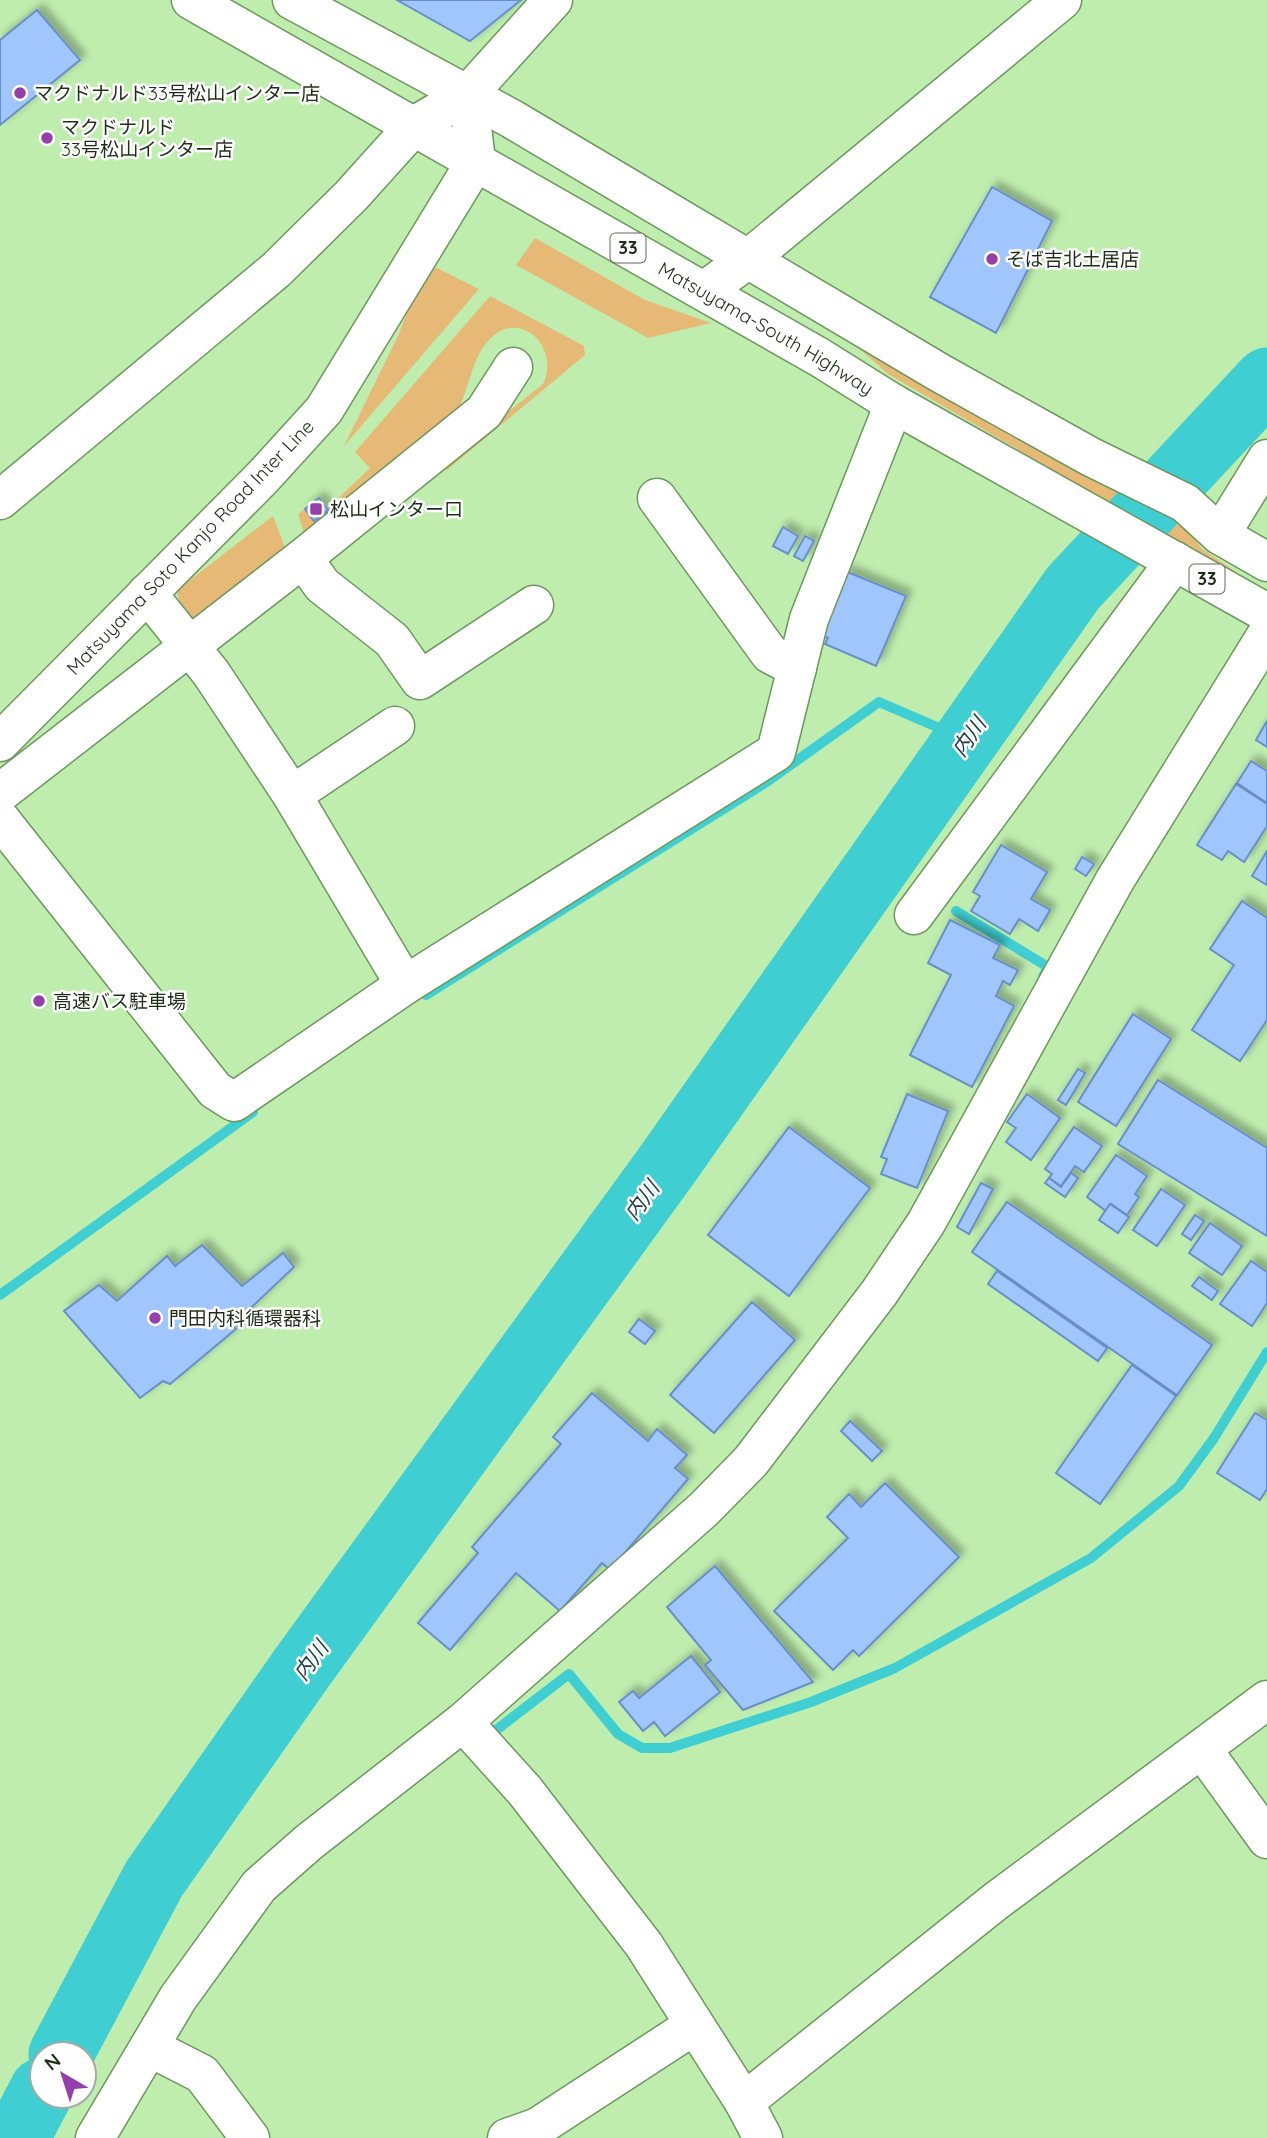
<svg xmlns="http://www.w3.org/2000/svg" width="1267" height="2138" font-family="Quicksand,'Noto Sans JP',sans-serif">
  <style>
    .green { fill: #e6ba76 }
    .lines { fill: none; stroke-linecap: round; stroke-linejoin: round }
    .stream { stroke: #3fced2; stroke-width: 10 }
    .river { stroke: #3fced2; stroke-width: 65 }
    .building { fill: #a1c6fe; stroke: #688fc9; stroke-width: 2; filter: url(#shadow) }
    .street-casing { stroke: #6d985e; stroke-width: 41 }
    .highway-casing { stroke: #6d985e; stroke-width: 41 }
    .street { stroke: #fff; stroke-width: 38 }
    .highway { stroke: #fff; stroke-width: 38 }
    .poi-dot { fill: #953fad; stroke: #fefefe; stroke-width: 2.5 }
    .labels { text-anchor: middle; stroke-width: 5; stroke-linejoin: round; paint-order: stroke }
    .shield { fill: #fefefe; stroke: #606d5c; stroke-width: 2 }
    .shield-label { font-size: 18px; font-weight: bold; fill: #1d2f17 }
    .poi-label { font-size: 19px; fill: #1d2f17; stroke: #fefefe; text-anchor: start }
    .street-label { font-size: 19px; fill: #1d2f17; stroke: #fefefe }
    .water-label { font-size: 21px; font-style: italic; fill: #213f40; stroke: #fefefe }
  </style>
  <defs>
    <filter id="shadow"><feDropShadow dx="6" dy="-6" stdDeviation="3.5" flood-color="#0004"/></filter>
  </defs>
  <rect width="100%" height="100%" fill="#beedae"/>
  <g class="green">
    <path d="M535,238L645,300L711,323L648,338L516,265Z"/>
    <path d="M435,267L479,289L344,446L398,336L421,276Z"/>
    <path d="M490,296L584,346L585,355L446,471L444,463L543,384C561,345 517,307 488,341C471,360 469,390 457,412L305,536L298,514L305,509L314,521L370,468L355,452Z"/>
    <path d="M845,336L1190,532L1202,549L1251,582L1249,584L888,374Z"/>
    <path d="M273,516L286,550L195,622L181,609L177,590Z"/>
  </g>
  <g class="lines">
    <g class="stream">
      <path d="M956,911L1048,967L1043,977"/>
      <path d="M426,995L768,781L879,702L967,740"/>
      <path d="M0,1295L253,1112"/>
      <path d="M491,1734L569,1674L618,1734L642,1748H670L811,1702L895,1668L1091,1558L1179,1486L1214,1438L1267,1352"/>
    </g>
    <g class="river">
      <path d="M61,2054L154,1879L301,1669L667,1165L1073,588L1267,380"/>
      <path d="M17,2138L42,2090"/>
    </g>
  </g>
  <g class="building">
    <path d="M397,0H521L470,41Z"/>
    <path d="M37,10L80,60L0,125V40Z"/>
    <path d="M992,187L1052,221L996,333L930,297Z"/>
    <path d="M319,498L328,510L314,521L305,509Z"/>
    <path d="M783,527L798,536L788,554L773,546Z"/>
    <path d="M805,536L814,541L803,561L794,556Z"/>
    <path d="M845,571L906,596L876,666L825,644L828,638L819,634Z"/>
    <path d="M1267,721V747L1256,740Z"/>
    <path d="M1251,761L1267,771V803L1237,783Z"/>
    <path d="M1236,784L1267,804V826L1244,862L1228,851L1222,860L1197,845Z"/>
    <path d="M1001,845L1047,872L1031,899L1050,910L1038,931L1019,919L1010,934L971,911L980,896L973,892Z"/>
    <path d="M1267,851V885L1252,876Z"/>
    <path d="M1082,857L1094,864L1086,876L1075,869Z"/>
    <path d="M1242,901L1267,918V1020L1240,1061L1192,1030L1234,965L1210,949Z"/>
    <path d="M950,920L1000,945L993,958L1018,970L1010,985L1003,981L996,996L1014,1006L972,1087L910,1055L951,975L928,963Z"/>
    <path d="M1133,1014L1171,1039L1116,1126L1078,1102Z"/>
    <path d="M1078,1069L1085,1073L1066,1105L1058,1100Z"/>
    <path d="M1158,1080L1267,1148V1236L1118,1144Z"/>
    <path d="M907,1094L948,1111L917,1188L881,1174L887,1159L881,1157Z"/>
    <path d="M1027,1094L1060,1118L1031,1160L1006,1142L1016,1128L1007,1122Z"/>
    <path d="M789,1127L870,1188L789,1296L708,1235Z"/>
    <path d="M1074,1127L1102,1146L1084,1172L1075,1166L1061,1186L1049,1178L1052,1174L1045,1169Z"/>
    <path d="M1116,1155L1147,1176L1135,1194L1139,1197L1127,1215L1111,1204L1106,1211L1087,1197Z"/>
    <path d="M1071,1173L1078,1178L1065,1197L1045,1183L1049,1178L1061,1187Z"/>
    <path d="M981,1183L993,1189L969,1234L957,1227Z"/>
    <path d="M1161,1189L1185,1205L1157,1246L1133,1230Z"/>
    <path d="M1007,1202L1212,1345L1177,1395L972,1252Z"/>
    <path d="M1110,1204L1129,1217L1118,1233L1099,1220Z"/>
    <path d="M1195,1215L1204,1221L1191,1240L1182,1234Z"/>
    <path d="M1210,1223L1242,1246L1222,1275L1189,1253Z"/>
    <path d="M202,1245L242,1286L283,1253L294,1267L232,1326L236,1329L170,1384L163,1381L140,1398L64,1311L99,1285L117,1301L167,1256L175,1266Z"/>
    <path d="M1251,1261L1267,1272V1303L1252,1326L1220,1304Z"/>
    <path d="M997,1271L1107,1348L1098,1361L988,1284Z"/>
    <path d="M1199,1277L1218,1291L1212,1300L1192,1286Z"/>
    <path d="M752,1302L795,1340L714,1433L670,1395Z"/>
    <path d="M639,1319L655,1331L645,1344L629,1332Z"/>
    <path d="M1132,1365L1176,1396L1100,1504L1056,1473Z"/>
    <path d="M592,1393L648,1441L657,1429L687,1455L675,1468L688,1479L610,1570L602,1563L560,1611L516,1573L450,1650L418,1623L478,1553L472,1547L561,1444L553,1437Z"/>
    <path d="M1255,1413L1267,1420V1489L1260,1500L1217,1473Z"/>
    <path d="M850,1421L882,1451L872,1461L841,1431Z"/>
    <path d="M885,1483L959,1557L859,1656L853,1650L833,1670L774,1611L848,1538L827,1517L849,1494L861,1507Z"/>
    <path d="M715,1566L813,1682L743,1710L705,1665L711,1660L667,1607Z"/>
    <path d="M691,1656L720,1692L665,1736L654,1722L643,1731L619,1702L633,1691L639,1698Z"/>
  </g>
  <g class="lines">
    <g class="street-casing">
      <g id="street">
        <path d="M468,94L553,0"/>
        <path d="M704,291L747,260L1062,0"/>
        <path d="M657,498L770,654L797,668"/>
        <path d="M1220,535L1267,459"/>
        <path d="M303,558L322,585L392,640L420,680L534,605"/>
        <path d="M147,593L211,673L292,795L405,985"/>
        <path d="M0,793L303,558L484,412L513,367"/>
        <path d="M292,795L395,726"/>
        <path d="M0,819L215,1090L234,1102L405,985L776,752L809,619L894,404"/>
        <path d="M914,915L1175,561"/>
        <path d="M463,1722L525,1791L644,1945L744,2102L763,2138"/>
        <path d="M1202,1749L1267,1839"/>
        <path d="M149,2047L202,2074L250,2138"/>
        <path d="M744,2102L996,1901L1267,1700"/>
        <path d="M95,2138L178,1998L259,1886L309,1842L463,1722L704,1509L751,1461L879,1293L926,1223L1115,880L1267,634"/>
        <path d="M507,2138L538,2127L693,2026"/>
      </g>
    </g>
    <g class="highway-casing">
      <g id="highway">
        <path id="s1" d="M191,0L819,357L894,404L1267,613"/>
        <path d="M292,0L512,119L940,373L1091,457L1185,503L1220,535L1267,562"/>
        <path d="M0,500L276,270L351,196L414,126L468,94L476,161L324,410L263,477L0,742"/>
      </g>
    </g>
    <use href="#street" class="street"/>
    <use href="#highway" class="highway"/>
  </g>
  <g class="poi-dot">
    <circle cx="20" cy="93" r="7"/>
    <circle cx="47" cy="138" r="7"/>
    <circle cx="992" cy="259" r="7"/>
    <rect x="309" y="502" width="14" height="14" rx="3.5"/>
    <circle cx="39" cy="1001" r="7"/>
    <circle cx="155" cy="1318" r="7"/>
  </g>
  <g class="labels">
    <g class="shield">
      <rect x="610.5" y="233.5" width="35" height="29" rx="5"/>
      <rect x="1189.5" y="564.5" width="35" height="29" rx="5"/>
    </g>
    <g class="shield-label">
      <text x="628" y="254">33</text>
      <text x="1207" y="585">33</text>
    </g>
    <g class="poi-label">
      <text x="34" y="100">マクドナルド33号松山インター店</text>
      <text x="61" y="134">マクドナルド<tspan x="61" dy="22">33号松山インター店</tspan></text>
      <text x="1006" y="266">そば吉北土居店</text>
      <text x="330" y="516">松山インター口</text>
      <text x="53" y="1008">高速バス駐車場</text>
      <text x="169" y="1325">門田内科循環器科</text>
    </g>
    <g class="street-label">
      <text dy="7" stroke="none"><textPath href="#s1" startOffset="662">Matsuyama-South Highway</textPath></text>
      <text transform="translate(190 547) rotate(-46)" y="7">Matsuyama Soto Kanjo Road Inter Line</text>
    </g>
    <g class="water-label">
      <text transform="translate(969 737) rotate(-55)" y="7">内川</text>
      <text transform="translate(642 1201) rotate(-54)" y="7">内川</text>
      <text transform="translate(311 1661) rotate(-54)" y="7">内川</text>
    </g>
  </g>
  <g transform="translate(63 2075) rotate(321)"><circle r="33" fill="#fefefe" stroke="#a4aba2" stroke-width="2"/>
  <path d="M0-5L12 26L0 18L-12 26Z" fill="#953fad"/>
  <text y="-10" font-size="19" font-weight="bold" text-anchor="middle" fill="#1d2f17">N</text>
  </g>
</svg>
